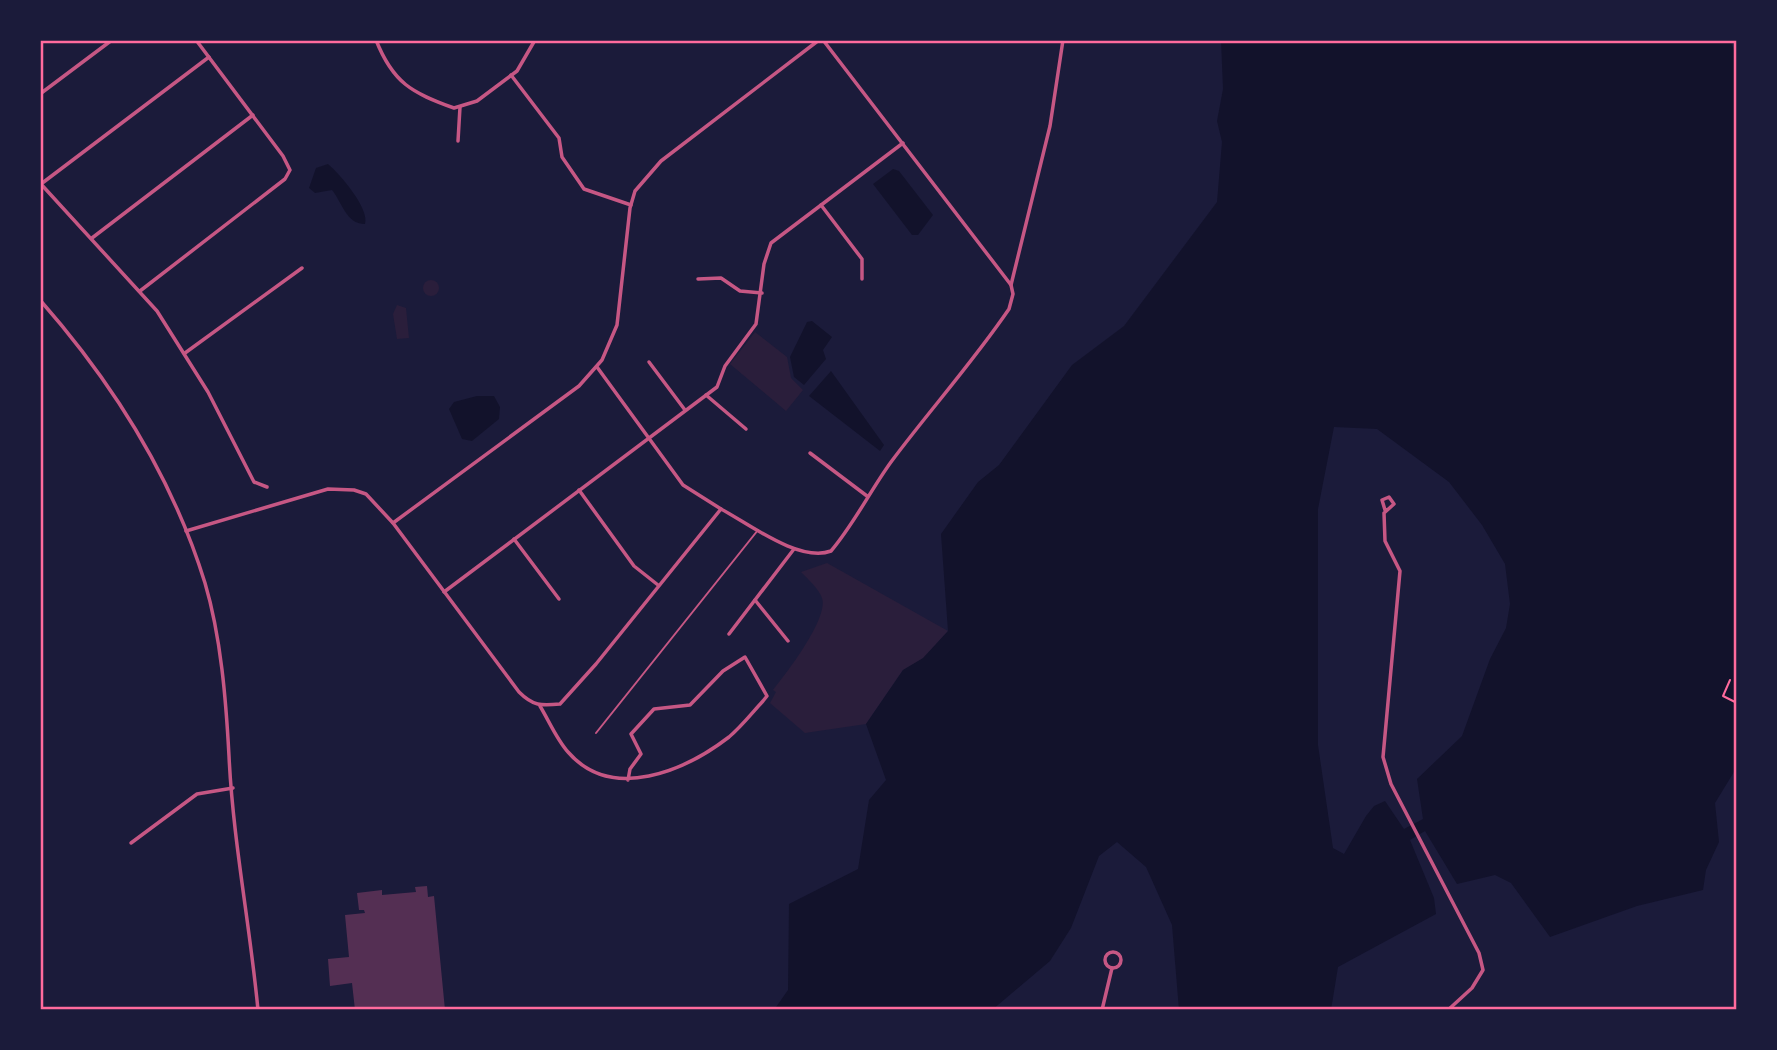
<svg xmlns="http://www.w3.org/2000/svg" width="1777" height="1050" font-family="'Source Serif 4',serif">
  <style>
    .green { fill: #2a1e3b }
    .water { fill: #12122b; fill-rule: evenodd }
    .building { fill: #542f53 }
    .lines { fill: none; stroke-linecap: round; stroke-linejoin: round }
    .path { stroke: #ff6b9d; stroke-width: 2 }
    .service { stroke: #c65784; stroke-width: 2 }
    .minor { stroke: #c65784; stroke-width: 3.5 }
    .tertiary { stroke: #c65784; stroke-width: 3.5 }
    .neatline { fill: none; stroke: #ff6b9d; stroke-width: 2.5 }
  </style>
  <rect width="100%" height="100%" fill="#1b1b3a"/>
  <g class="green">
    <circle cx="431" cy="288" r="8"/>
    <path d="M397,305L406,308L409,338L397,339L393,314Z"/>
    <path d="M755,332L787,357L791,378L803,390L786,411L730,364Z"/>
    <path d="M827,563L948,631L923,659L903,670L866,724L805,733L770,703L776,692L773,690C786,674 829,618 822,598C819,589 808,579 801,572Z"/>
  </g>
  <g class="water">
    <path d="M1221,40H1730L1737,58V767L1715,803L1719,842L1706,870L1703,890L1637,906L1550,937L1511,883L1495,875L1457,884L1425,831L1410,840L1434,898L1436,914L1338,967L1331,1010H1179L1172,925L1146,867L1117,842L1099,856L1071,928L1050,961L992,1010H774L788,990L789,904L858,869L869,800L886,780L866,724L903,670L923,658L948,631L941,534L978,482L999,465L1072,365L1124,326L1217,202L1222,142L1217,121L1223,89ZM1334,427L1377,429L1449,482L1482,525L1505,564L1510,604L1506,628L1490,659L1462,736L1417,779L1423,819L1404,829L1385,801L1374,806L1366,816L1344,854L1333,848L1318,745V509Z"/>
    <path d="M328,164C340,174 370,209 365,224C346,224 342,202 332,190L315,193L309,188L316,168Z"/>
    <path d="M893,169L899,171L933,215L918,235H912L873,184Z"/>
    <path d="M812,321L832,337L823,350L826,359L804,385L794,377L790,357L807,322Z"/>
    <path d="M831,371L884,445L880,451L809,396Z"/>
    <path d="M477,396H494L500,407L499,419L472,441L462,439L449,409L454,402Z"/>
  </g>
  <path class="building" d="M427,886L428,897L434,896L445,1010H355L352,983L330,986L328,959L349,957L345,915L365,913L364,910H359L357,893L382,890V895L416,892L415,887Z"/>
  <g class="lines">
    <path class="path" d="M1730,680L1723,696L1737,703"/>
    <path class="service" d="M596,733L758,530"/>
    <g class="minor">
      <path d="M376,40C393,83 412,93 454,108L477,101L517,71L535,40"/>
      <path d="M823,40L1011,285"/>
      <path d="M511,75L559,138L562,157L584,189L631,205"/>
      <path d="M40,94L112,40"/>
      <path d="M458,141L460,107"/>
      <path d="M40,183L157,311L208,392L254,482L267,487"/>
      <path d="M41,184L209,57"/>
      <path d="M821,205L862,259V279"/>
      <path d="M92,238L253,115"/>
      <path d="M698,279L721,278L740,291L762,293"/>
      <path d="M140,291L285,179L290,170L283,156L196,40"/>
      <path d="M185,353L302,268"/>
      <path d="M649,362L685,410"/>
      <path d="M597,367L683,485L721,509"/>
      <path d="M706,395L746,429"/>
      <path d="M810,453L867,496"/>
      <path d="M579,490L634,566L658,585"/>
      <path d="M1385,510L1382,500L1389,497L1394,504L1384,513L1385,541L1400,571L1383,757L1391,784L1479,953L1483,970L1472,988L1448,1010"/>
      <path d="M393,523L579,386L602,360L617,325L630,208L635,191L661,161L819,40"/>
      <path d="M186,531L328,489L354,490L366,494L393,523L519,692C533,706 541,706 560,704L596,664L721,509C749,524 800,563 831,551C854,524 870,491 891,462C929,411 973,362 1009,309L1013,294L1011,285L1050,126L1063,40"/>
      <path d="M514,539L559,599"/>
      <path d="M444,592L717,387L725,366L756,324L764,264L771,243L903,143"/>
      <path d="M755,600L788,641"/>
      <path d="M729,634L794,549"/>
      <path d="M540,706C549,721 557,740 568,752C612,803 686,770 729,737C741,727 752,713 763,701L767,696L745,657L723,671L690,705L654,709L631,734L641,754L630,769L628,780"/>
      <path d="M131,843L197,794L233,788"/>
      <circle cx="1113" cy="960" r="8"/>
      <path d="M1102,1010L1112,968"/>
    </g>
    <path class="tertiary" d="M40,300C113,383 172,476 205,583C221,637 226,700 229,756C233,841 250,925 258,1010"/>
  </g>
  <rect width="1777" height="1050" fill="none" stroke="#1b1b3a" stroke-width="84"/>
  <rect x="42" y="42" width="1693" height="966" class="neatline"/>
</svg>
